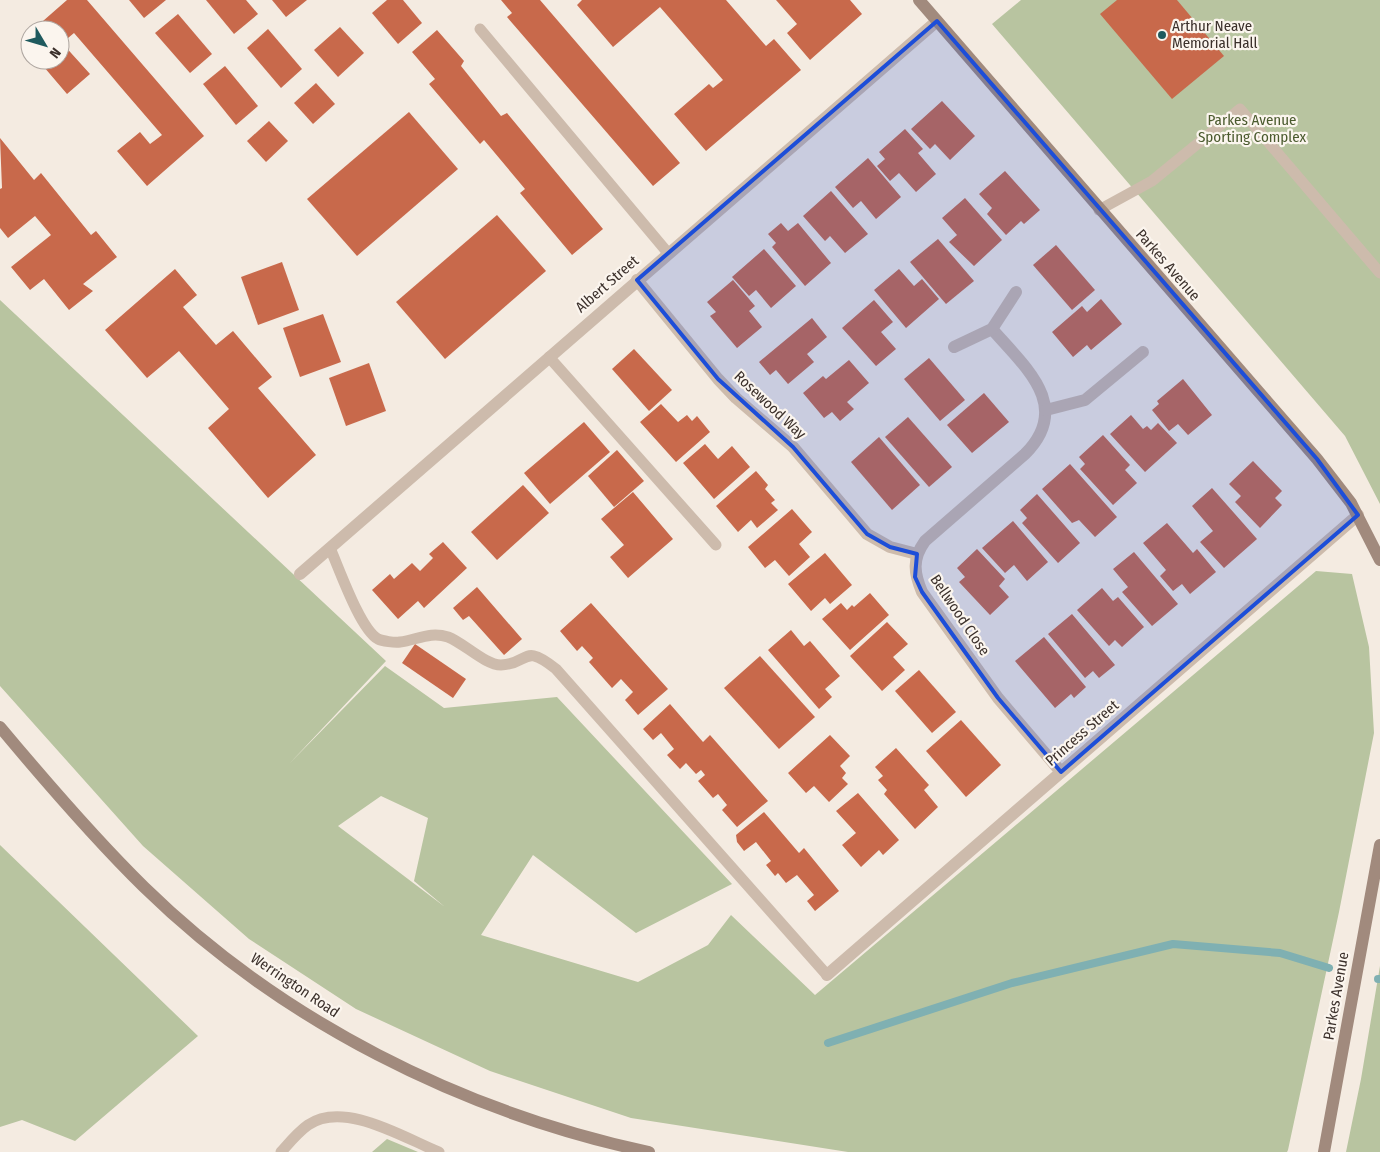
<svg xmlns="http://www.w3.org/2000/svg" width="1380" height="1152" font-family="'Fira Sans Condensed',sans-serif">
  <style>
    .green { fill: #b8c4a0; fill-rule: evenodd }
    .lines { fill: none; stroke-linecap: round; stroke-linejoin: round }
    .stream { stroke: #7fb0b2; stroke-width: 8 }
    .building { fill: #c8694b }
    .lane { stroke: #cdbbac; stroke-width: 11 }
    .street { stroke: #cdbbac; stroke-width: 12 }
    .secondary { stroke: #a18a7d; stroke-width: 12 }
    .marked { fill: #1d4ed8; fill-opacity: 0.2; stroke: #1d4ed8; stroke-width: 4; stroke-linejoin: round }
    .poi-dot { fill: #1f5a5e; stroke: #fbf5ee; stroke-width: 2 }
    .labels { text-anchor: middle; stroke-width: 4.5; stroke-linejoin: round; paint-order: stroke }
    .poi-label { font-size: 15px; fill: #3b302b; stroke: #fbf5ee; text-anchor: start }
    .park-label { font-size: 15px; fill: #4a5a2e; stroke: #fbf5ee }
    .street-label { font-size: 15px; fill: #3b302b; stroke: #fbf5ee }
  </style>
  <rect width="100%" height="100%" fill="#f4ebe1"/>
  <g class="green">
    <path d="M1021,0H1380V504L1345,436L992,24Z"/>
    <path d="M0,300L386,661L289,764L385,666L444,708L557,697L732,884L636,933L533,855L481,935L638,982L708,945L731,915L815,995L1316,571L1352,574L1369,647L1374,733L1339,912L1288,1150L1287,1152H848L631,1118L490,1071L356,1009L249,939L143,846L0,686ZM381,796L428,818L414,881L445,907L338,826Z"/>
    <path d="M0,845L198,1036L75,1141L22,1120L0,1127Z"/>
    <path d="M1380,966V1152H1346L1361,1079Z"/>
    <path d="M387,1139L418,1152H372Z"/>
  </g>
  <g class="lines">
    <g class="stream">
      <path d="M1378,979H1380"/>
      <path d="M828,1043L1012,983L1173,944L1280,953L1329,968"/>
    </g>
  </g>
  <g class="building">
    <path d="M67,0H87L204,136L147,186L117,151L140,132L150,144L162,135L74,33L62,43L90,74L67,94L38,60H60V30H39L46,24L43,21Z"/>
    <path d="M129,0H166L144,18Z"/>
    <path d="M206,0H246L258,14L234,34Z"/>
    <path d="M272,0H307L286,17Z"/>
    <path d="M387,0H403L422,23L398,44L372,13Z"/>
    <path d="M501,0H540L680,163L653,186L507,17L512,13Z"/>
    <path d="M582,0H726L766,46L774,39L801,70L706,151L674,114L709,84L713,88L723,80L660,7L613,47L577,5Z"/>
    <path d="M776,0H850L862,14L810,60L787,33L797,24Z"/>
    <path d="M1117,0H1177L1224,56L1172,99L1100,14Z"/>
    <path d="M178,14L212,54L190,73L155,33Z"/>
    <path d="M340,27L364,53L338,77L314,50Z"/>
    <path d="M268,29L302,69L281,88L247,48Z"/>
    <path d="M437,30L464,61L461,66L501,116L507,113L603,229L572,255L520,193L525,189L484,140L480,144L429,84L435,79L412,52Z"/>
    <path d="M30,38V51L24,44Z"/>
    <path d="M225,66L258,106L236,125L203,84Z"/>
    <path d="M316,83L335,104L313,124L294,103Z"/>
    <path d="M942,101L975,136L950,160L935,144L930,149L911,129Z"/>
    <path d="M409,112L458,169L357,256L307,199Z"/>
    <path d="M269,121L288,141L266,162L247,141Z"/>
    <path d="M905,129L923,149L918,153L936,174L916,192L899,173L890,181L877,166L885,159L879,152Z"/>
    <path d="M0,138L34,180L41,173L91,235L96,231L117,257L83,284L93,291L69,310L44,279L30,290L11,267L51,235L35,216L8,238L0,228V189L2,188Z"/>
    <path d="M868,158L901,197L876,219L861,201L853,208L835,187Z"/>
    <path d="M1005,171L1040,210L1024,224L1021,221L1006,235L987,214L992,208L979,194Z"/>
    <path d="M831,191L868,234L845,253L830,236L825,241L803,216Z"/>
    <path d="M965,198L1002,240L974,266L949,242L957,235L942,218Z"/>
    <path d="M497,215L546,271L445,359L396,302Z"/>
    <path d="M781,223L788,231L798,223L831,263L805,286L772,247L776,243L768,234Z"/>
    <path d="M938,239L974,281L946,304L910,262Z"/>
    <path d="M1056,245L1095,290L1072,310L1033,265Z"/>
    <path d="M764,249L796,286L771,308L756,290L749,296L732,277Z"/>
    <path d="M282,262L299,310L258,325L241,277Z"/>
    <path d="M175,269L197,295L183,307L216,345L233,331L272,377L258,388L316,455L268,498L208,428L229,409L179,351L147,378L105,330Z"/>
    <path d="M899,269L914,286L922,279L939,299L906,328L874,290Z"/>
    <path d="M733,280L755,306L749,311L762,327L737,348L710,316L716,312L707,302Z"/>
    <path d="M1101,299L1122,324L1091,350L1087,345L1073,357L1052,332L1082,306L1087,312Z"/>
    <path d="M874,300L893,322L881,332L896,349L876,366L842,328Z"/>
    <path d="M323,314L341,362L300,377L283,328Z"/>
    <path d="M812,318L827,337L807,354L814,362L788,384L776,370L770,375L759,362Z"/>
    <path d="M634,349L672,390L649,411L612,369Z"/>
    <path d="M929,358L965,400L940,421L904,379Z"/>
    <path d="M849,360L869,383L847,402L854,409L840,421L832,412L824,418L803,393L823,376L826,379Z"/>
    <path d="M369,363L386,411L346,426L329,378Z"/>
    <path d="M1183,379L1212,415L1188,435L1178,424L1169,431L1152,410L1159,404L1157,401Z"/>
    <path d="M984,393L1009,422L972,453L947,425Z"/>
    <path d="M661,404L678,422L687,415L692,421L697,416L710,432L676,462L640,422Z"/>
    <path d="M1131,415L1143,429L1147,426L1151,430L1158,423L1177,443L1145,472L1110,434Z"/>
    <path d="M908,417L952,467L929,487L885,437Z"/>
    <path d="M584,422L610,452L550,504L524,473Z"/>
    <path d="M1103,435L1130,465L1125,470L1137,483L1113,505L1080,469L1085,464L1079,457Z"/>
    <path d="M879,437L920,485L892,510L851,462Z"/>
    <path d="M705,444L718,459L732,446L750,467L714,499L683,463Z"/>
    <path d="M617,450L644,481L614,507L588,476Z"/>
    <path d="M1253,461L1282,491L1275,498L1282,505L1260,528L1235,502L1241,496L1229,484Z"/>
    <path d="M1070,464L1117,517L1095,537L1079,520L1072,523L1042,489Z"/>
    <path d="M756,471L768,485L765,489L775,500L771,503L778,510L757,528L751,520L738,532L716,506Z"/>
    <path d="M523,485L549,513L497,560L471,532Z"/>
    <path d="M1212,488L1257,539L1224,568L1200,542L1213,531L1192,506Z"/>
    <path d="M633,492L673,539L628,578L610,557L624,545L601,519Z"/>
    <path d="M1037,494L1080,543L1058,563L1022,523L1027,518L1020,510Z"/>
    <path d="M792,509L812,532L799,544L810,557L789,576L775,560L765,568L748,547Z"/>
    <path d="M1013,521L1048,562L1027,581L1014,565L1005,573L982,548Z"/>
    <path d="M1167,523L1193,553L1197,549L1216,572L1190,594L1182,584L1173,591L1160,576L1166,570L1143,543Z"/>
    <path d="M443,542L467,568L424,608L418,601L398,619L372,590L390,574L394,579L412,563L420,571L433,558L429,554Z"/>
    <path d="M977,549L1005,579L999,586L1009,597L990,615L959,582L965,577L957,568Z"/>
    <path d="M1134,552L1178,604L1152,626L1122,592L1128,587L1113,569Z"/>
    <path d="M825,553L852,585L830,604L825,598L811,611L788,584Z"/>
    <path d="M477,587L522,639L504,655L469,616L463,620L453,608Z"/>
    <path d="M1102,588L1113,601L1118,597L1144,627L1122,647L1115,640L1109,646L1077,610Z"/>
    <path d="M870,593L889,615L850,650L822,619L841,603L847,610L852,605L854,607Z"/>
    <path d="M591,603L668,689L638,715L625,700L633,692L621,679L612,688L589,662L593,658L582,646L577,651L560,631Z"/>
    <path d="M1072,614L1115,665L1099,678L1093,671L1085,678L1048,634Z"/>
    <path d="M887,622L908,644L893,657L905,670L882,691L850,656Z"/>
    <path d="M791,630L804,646L810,641L840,676L825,689L832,697L819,709L768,650Z"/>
    <path d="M1044,637L1086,687L1074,698L1071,694L1055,708L1015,661Z"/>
    <path d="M415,644L466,679L453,698L402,663Z"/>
    <path d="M760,656L815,717L779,749L724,688Z"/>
    <path d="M919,670L956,712L932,733L895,691Z"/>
    <path d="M670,704L703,742L710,735L768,801L737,827L722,810L727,805L718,794L713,798L698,781L705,775L701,770L696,774L686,763L680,769L667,755L674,749L661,733L653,740L643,729Z"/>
    <path d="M961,720L1001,765L966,797L926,751Z"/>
    <path d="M830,735L850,756L840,766L846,773L842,778L848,784L829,802L814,786L806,793L788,773Z"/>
    <path d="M896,748L929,785L924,790L938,807L915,829L884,794L887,790L878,780L883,776L875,767Z"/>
    <path d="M858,793L899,840L883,855L879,850L861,867L842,845L856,833L836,811Z"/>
    <path d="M764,812L799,853L804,848L839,891L815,911L807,901L814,895L797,875L786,883L778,873L775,876L766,865L771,861L756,842L744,851L737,842L736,835Z"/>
  </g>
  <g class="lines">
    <g class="lane">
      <path d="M480,29L668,253"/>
      <path d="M1099,210L1152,181L1240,109L1380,273"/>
      <path d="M549,357L716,545"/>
      <path d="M330,548C339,568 360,629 378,639C382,641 395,643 400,642C417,640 430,631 448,637C464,643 485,665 501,665C530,664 522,642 556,669L827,975"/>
      <path d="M281,1152C289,1143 298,1132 308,1125C344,1100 404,1138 439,1152"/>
    </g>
    <g class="street">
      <path d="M637,280L718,379L736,398L793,447L867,534L890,547L917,554"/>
      <path d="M992,329C1025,367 1073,406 1025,454L925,541C912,559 914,573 922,592L998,698L1061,772"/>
      <path d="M954,347L992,329L1016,292"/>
      <path d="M1046,410L1085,400L1143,352"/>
      <path d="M300,574L937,21"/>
      <path d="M827,975L1358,515"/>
    </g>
    <g class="secondary">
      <path d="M919,0L1317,459L1351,503L1380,560"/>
      <path d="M0,727C46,782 93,837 144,887C281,1021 462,1112 649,1152"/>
      <path d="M1324,1152L1380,845"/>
    </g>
  </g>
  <path class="marked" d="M937,21L1317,459L1358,515L1061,772L998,698L922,592L915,577L917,554L890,547L867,534L793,447L718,379L637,280Z"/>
  <circle class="poi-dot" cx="1162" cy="35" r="5"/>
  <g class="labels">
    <g class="poi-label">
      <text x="1172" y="31">Arthur Neave<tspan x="1172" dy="17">Memorial Hall</tspan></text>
    </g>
    <g class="park-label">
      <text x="1252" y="125">Parkes Avenue<tspan x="1252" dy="17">Sporting Complex</tspan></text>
    </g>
    <g class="street-label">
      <text transform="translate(1168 265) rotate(49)" y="5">Parkes Avenue</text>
      <text transform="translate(607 284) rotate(-41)" y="5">Albert Street</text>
      <text transform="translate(770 405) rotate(43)" y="5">Rosewood Way</text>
      <text transform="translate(960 615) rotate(56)" y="5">Bellwood Close</text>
      <text transform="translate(1082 733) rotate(-41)" y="5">Princess Street</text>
      <text transform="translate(295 985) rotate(34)" y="5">Werrington Road</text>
      <text transform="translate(1336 996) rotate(-80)" y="5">Parkes Avenue</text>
    </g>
  </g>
  <g transform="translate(45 45) rotate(128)"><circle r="24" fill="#fbf5ee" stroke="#aea6a0"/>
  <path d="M0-4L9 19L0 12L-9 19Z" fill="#1f5a5e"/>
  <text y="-8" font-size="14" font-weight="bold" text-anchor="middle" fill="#3b302b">N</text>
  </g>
</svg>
